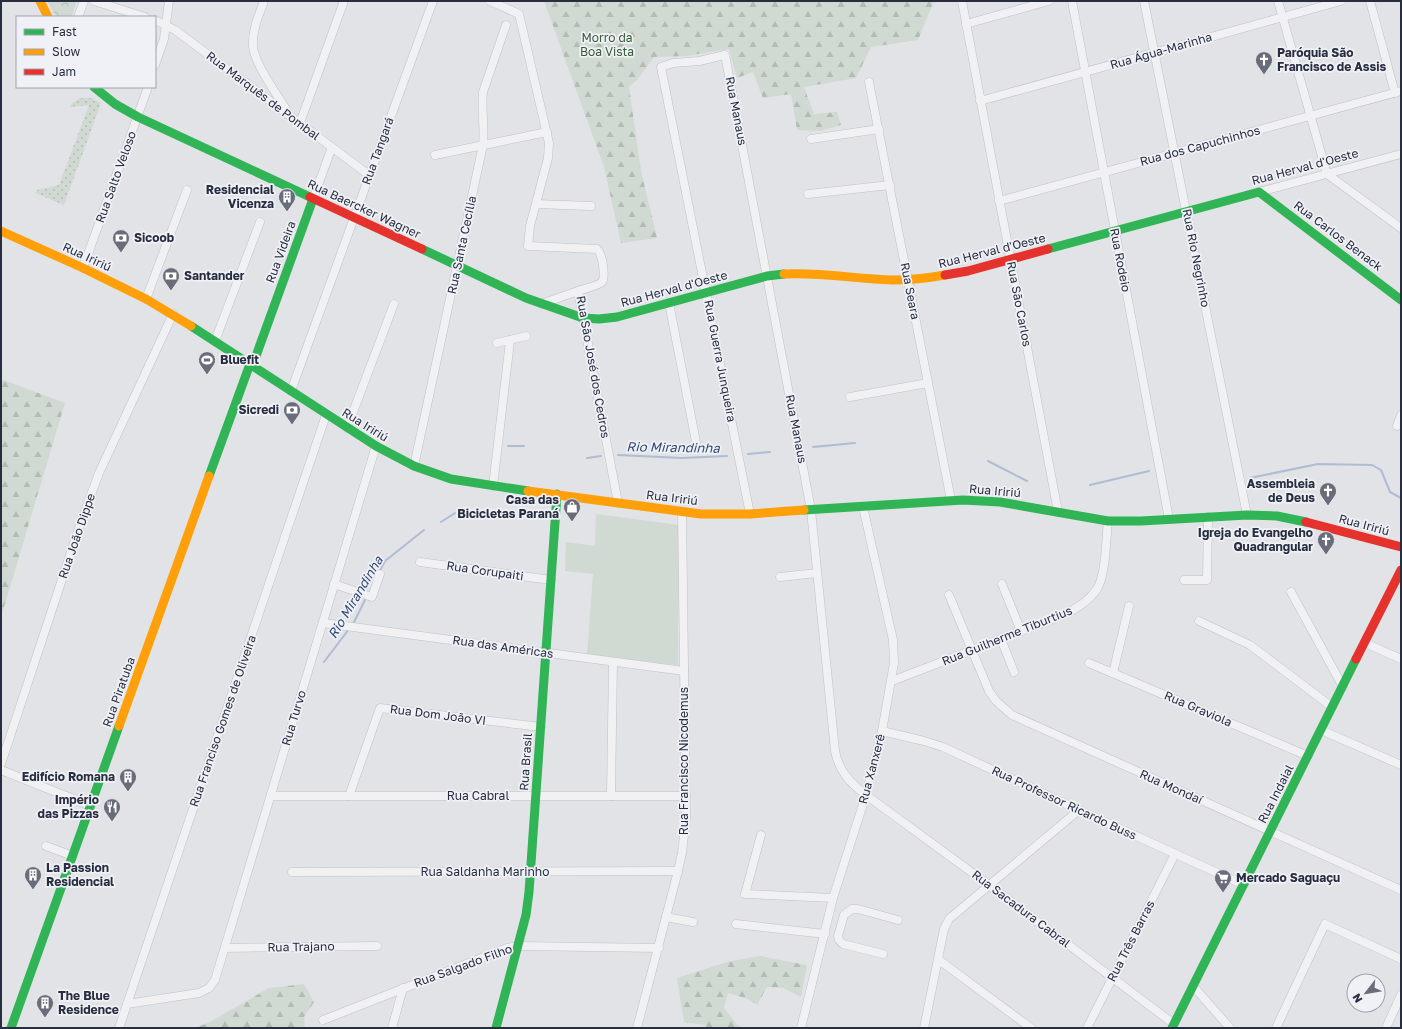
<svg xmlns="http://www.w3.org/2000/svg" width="1402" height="1029" font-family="'Golos Text',sans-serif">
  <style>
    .grass { fill: url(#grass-dots) }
    .forest { fill: url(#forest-firs) }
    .park { fill: url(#park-crowns) }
    .pitch { fill: #d0dad2 }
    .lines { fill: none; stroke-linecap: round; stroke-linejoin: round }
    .stream { stroke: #afbcd2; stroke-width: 2 }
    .street-casing { stroke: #bfc1c5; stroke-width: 9 }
    .street { stroke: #f1f1f3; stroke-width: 8 }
    .fast { stroke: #30b455; stroke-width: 9 }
    .slow { stroke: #ff9f0a; stroke-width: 9 }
    .jam { stroke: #e5322d; stroke-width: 9 }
    .labels { text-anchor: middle; stroke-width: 3.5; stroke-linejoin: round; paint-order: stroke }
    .park-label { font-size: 12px; fill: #385c35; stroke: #eff1f6 }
    .street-label { font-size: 12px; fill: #282e40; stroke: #eff1f6 }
    .poi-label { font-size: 12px; font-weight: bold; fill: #282e40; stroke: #eff1f6; text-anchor: start }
    .water-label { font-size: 13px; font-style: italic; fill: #324974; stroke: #eff1f6 }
  </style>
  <defs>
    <pattern id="grass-dots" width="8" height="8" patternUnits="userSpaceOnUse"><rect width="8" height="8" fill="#d0dad2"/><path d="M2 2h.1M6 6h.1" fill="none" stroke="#b3bbb5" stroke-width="1.8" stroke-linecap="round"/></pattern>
    <pattern id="forest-firs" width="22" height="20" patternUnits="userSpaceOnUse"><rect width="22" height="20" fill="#d0dad2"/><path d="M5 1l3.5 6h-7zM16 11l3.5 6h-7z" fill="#b3bbb5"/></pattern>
    <pattern id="park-crowns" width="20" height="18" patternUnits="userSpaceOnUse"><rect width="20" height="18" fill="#d0dad2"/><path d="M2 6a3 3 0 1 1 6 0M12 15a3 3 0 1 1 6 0" fill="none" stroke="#b3bbb5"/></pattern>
  </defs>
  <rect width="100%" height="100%" fill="#e1e3e7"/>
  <path class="grass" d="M81,98H91L101,103L64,205L35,193L37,190L59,185L89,105L70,107L72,103Z"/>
  <g class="forest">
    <path d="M544,1H934L918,40L871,47L856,78L804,87L814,114L837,112L841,125L820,131L797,130L791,94L763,98L753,72L737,78L729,49L686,56L654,57L637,80L629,87L641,171L657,238L621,243L604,167Z"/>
    <path d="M1,379L65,403L1,617Z"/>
    <path d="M759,956L807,965L801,997L783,988L767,987L757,1005L748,999L728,993L724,1008L738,1026L745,1028H708L705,1025L684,1022L677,978L727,962Z"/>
    <path d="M304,984L314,1002L304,1017L305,1028H194L208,1023L269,988Z"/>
  </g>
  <path class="park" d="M47,1H77L71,17H56Z"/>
  <path class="pitch" d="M596,514L679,525L678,665L587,655L593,574L565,571L566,542L595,546Z"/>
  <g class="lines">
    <g class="stream">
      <path d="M508,446H524"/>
      <path d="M813,447L855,443"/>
      <path d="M748,454L770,452"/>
      <path d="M618,455L682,458L727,456"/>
      <path d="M587,458L601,456"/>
      <path d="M988,461L1027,481"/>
      <path d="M1250,478L1318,464L1372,465L1381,470L1390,492L1401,498"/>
      <path d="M1090,485L1149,471"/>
      <path d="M441,522L455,513"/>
      <path d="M379,572L385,561L424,530"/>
      <path d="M353,624L366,598"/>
      <path d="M324,662L349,629"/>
    </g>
    <g class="street-casing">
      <g id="street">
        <path d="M94,1L145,17"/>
        <path d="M264,1C259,15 252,30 253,46C254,63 278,96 287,111"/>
        <path d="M490,1L519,14L549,143L548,158L530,226L528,246L597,249C602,253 606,276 602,282C598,286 583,289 578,291L618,503"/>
        <path d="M962,1L1058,512"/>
        <path d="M1072,1L1169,519"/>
        <path d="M1144,1L1247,515"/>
        <path d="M1278,1L1327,174L1401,228"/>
        <path d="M1370,1L1395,93"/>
        <path d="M78,17L84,1"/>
        <path d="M155,20L175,30L369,175"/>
        <path d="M966,24L1049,1"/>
        <path d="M155,65L164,39L169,1"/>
        <path d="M869,82L951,500"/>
        <path d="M980,101L1341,1"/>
        <path d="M300,123L344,1"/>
        <path d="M811,139L879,129"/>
        <path d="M435,155L547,132"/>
        <path d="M1259,192L1401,154"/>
        <path d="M808,194L890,185"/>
        <path d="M313,199L332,147"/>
        <path d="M999,201L1401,91"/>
        <path d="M536,204L591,206"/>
        <path d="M83,268L148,87"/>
        <path d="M146,299L187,190"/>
        <path d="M669,303L697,447"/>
        <path d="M541,304L578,291"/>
        <path d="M215,341L260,222"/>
        <path d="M497,343L526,336"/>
        <path d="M291,391L433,1"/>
        <path d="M850,397L928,383"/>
        <path d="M1397,426L1401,415"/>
        <path d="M347,428L394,304"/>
        <path d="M414,466L483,145C485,127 481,110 483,92L506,25"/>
        <path d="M493,486L510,341"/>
        <path d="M750,514L661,67L673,63L699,61L725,55L811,510L835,751C839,771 850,783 866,795L989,885L1174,1024"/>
        <path d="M420,562L551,580"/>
        <path d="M780,577L817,573"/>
        <path d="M1184,580H1207L1208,517"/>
        <path d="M334,584L372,597L380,574"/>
        <path d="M1002,584L1021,631"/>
        <path d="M1291,592L1343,687"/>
        <path d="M949,595L989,691L996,701L1012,715L1401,890"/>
        <path d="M1199,621L1250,645L1332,707"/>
        <path d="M323,623L684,671"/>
        <path d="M1001,639L1014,672"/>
        <path d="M1365,643L1401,659"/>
        <path d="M1089,663L1308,756"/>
        <path d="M1113,673L1129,606"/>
        <path d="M892,681L1063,615C1076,609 1089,601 1097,589C1106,575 1106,538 1108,521"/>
        <path d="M1321,730L1401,765"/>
        <path d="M882,731L924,741L943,747L1079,810L1244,885"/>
        <path d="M1,764L81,522L99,473L173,314"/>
        <path d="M1,770L91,806"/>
        <path d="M271,796H686"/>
        <path d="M349,796L380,708L541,727"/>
        <path d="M611,796L613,662"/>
        <path d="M761,835L745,894L833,898"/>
        <path d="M46,846L73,856"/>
        <path d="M292,872L678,871"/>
        <path d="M666,917L693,922"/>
        <path d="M736,924L825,934"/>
        <path d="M225,948L377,946"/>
        <path d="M883,954L843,944L839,940L838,936L844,915L852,909H858L898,920"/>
        <path d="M939,960L1031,1028"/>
        <path d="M1193,986L1230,1028"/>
        <path d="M127,1004L199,993L209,988L215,980L376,446"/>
        <path d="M323,1020L507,948L518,946L659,948"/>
        <path d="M119,1028L326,415"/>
        <path d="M392,1028L403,988"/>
        <path d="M637,1028L678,871L682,853L686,817L682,512"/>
        <path d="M801,1028L833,898L866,795L882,731L894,663L893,640L863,507"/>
        <path d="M924,1028L944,929L949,919L1079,810"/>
        <path d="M1087,1028L1175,854"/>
        <path d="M1276,1028L1325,924L1401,959"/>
        <path d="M1386,1028L1401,995"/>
      </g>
    </g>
    <use href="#street" class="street"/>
    <g class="fast">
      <path d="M94,87L115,104L138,117L310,197"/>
      <path d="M422,249L526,298L583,318L599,319L617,317L767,276L784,274"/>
      <path d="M1048,249L1259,192L1401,300"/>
      <path d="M191,326L376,446L414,466L451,479L528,491"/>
      <path d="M209,476L250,364L256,356L313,199"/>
      <path d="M804,510L963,500L1000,502L1108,521H1141L1247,515L1277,516L1306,522"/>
      <path d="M11,1028L119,726"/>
      <path d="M496,1028L526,915L529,892L557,494"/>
      <path d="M1172,1028L1356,659"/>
    </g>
    <g class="slow">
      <path d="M40,1L48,17"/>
      <path d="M1,231L83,268L146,299L191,326"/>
      <path d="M784,274C821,272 856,279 892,280C910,280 928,278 945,275"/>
      <path d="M528,491L701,514H750L804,510"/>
      <path d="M119,726L209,476"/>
    </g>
    <g class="jam">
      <path d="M310,197L422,249"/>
      <path d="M945,275L968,271L1048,249"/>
      <path d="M1306,522L1401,547"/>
      <path d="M1356,659L1401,570"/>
    </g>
  </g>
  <defs>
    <g id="church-pin" transform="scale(0.9)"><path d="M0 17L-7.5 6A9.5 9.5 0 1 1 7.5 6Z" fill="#696d7a" stroke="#eff1f6"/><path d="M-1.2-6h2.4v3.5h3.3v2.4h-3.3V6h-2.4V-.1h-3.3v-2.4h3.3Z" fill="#fff"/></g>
    <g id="building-pin" transform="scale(0.9)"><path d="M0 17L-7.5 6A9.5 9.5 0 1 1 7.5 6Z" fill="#696d7a" stroke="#eff1f6"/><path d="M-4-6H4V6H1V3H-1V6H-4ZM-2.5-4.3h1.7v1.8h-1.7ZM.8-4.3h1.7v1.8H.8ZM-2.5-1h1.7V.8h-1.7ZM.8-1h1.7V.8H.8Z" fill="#fff"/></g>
    <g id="bank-pin" transform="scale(0.9)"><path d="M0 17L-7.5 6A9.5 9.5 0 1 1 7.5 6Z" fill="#696d7a" stroke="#eff1f6"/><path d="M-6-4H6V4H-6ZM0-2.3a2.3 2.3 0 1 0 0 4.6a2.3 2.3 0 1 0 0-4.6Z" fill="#fff"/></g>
    <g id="stadium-pin" transform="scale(0.9)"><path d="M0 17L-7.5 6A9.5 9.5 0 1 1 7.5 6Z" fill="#696d7a" stroke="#eff1f6"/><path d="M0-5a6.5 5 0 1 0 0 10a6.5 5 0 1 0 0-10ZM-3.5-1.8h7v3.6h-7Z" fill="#fff"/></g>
    <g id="shop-pin" transform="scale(0.9)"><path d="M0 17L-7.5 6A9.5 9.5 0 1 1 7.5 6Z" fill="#696d7a" stroke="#eff1f6"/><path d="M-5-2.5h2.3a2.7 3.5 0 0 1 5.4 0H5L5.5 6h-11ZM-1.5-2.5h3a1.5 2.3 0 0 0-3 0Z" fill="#fff"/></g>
    <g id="restaurant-pin" transform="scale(0.9)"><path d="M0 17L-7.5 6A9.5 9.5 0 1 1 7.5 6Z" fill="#696d7a" stroke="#eff1f6"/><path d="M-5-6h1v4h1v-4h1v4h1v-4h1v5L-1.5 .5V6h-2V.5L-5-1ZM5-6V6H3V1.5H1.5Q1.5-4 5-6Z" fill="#fff"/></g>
    <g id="supermarket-pin" transform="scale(0.9)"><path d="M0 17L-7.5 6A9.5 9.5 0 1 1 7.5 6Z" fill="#696d7a" stroke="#eff1f6"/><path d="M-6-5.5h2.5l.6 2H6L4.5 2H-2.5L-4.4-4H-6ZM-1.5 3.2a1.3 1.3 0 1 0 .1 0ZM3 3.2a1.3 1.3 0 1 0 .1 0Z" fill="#fff"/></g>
  </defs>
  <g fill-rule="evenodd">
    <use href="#church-pin" x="1264" y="60"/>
    <use href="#building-pin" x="287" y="197"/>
    <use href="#bank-pin" x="121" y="238"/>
    <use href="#bank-pin" x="171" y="276"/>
    <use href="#stadium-pin" x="207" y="360"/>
    <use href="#bank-pin" x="292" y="410"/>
    <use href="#church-pin" x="1328" y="491"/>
    <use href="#shop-pin" x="572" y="507"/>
    <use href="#church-pin" x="1326" y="540"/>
    <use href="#building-pin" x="128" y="777"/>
    <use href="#restaurant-pin" x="112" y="807"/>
    <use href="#building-pin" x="33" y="875"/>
    <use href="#supermarket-pin" x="1223" y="878"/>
    <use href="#building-pin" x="45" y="1003"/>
  </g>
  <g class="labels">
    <g class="park-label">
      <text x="607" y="42">Morro da<tspan x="607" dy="14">Boa Vista</tspan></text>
    </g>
    <g class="street-label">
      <text transform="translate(1161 51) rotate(-16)" y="4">Rua Água-Marinha</text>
      <text transform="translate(263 96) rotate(37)" y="4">Rua Marquês de Pombal</text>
      <text transform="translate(736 111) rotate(79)" y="4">Rua Manaus</text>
      <text transform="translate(1200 146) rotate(-15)" y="4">Rua dos Capuchinhos</text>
      <text transform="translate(378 151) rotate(-70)" y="4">Rua Tangará</text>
      <text transform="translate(1305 167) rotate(-15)" y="4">Rua Herval d'Oeste</text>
      <text transform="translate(116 177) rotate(-70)" y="4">Rua Salto Veloso</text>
      <text transform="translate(364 209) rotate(25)" y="4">Rua Baercker Wagner</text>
      <text transform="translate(1338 236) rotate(37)" y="4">Rua Carlos Benack</text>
      <text transform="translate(462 245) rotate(-78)" y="4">Rua Santa Cecília</text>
      <text transform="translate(992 251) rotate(-14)" y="4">Rua Herval d'Oeste</text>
      <text transform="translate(281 252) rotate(-70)" y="4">Rua Videira</text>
      <text transform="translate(87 257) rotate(25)" y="4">Rua Iririú</text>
      <text transform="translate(1196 258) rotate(79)" y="4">Rua Rio Negrinho</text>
      <text transform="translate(1120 260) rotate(79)" y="4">Rua Rodeio</text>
      <text transform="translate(674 289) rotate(-15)" y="4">Rua Herval d'Oeste</text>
      <text transform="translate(910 291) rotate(79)" y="4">Rua Seara</text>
      <text transform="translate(1019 304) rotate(79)" y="4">Rua São Carlos</text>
      <text transform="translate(720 361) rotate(79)" y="4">Rua Guerra Junqueira</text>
      <text transform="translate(593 367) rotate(80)" y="4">Rua São José dos Cedros</text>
      <text transform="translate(365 425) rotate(32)" y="4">Rua Iririú</text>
      <text transform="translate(796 429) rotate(79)" y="4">Rua Manaus</text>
      <text transform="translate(995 491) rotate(5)" y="4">Rua Iririú</text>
      <text transform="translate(672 498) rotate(7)" y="4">Rua Iririú</text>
      <text transform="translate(1364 525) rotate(15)" y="4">Rua Iririú</text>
      <text transform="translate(77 536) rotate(-71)" y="4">Rua João Dippe</text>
      <text transform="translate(485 571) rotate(8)" y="4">Rua Corupaiti</text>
      <text transform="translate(1007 636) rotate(-22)" y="4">Rua Guilherme Tiburtius</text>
      <text transform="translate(503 647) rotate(8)" y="4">Rua das Américas</text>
      <text transform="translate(119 692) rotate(-70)" y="4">Rua Piratuba</text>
      <text transform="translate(1198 709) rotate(23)" y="4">Rua Graviola</text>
      <text transform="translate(438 715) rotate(7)" y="4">Rua Dom João VI</text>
      <text transform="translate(294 718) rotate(-73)" y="4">Rua Turvo</text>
      <text transform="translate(223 721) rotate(-71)" y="4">Rua Franciso Gomes de Oliveira</text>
      <text transform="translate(684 761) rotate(-90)" y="4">Rua Francisco Nicodemus</text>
      <text transform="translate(526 762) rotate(-86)" y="4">Rua Brasil</text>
      <text transform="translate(872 769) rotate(-75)" y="4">Rua Xanxerê</text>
      <text transform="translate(1171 787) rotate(24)" y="4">Rua Mondaí</text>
      <text transform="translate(1276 794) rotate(-63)" y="4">Rua Indaial</text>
      <text x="478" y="800">Rua Cabral</text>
      <text transform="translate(1064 803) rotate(25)" y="4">Rua Professor Ricardo Buss</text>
      <text x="485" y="876">Rua Saldanha Marinho</text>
      <text transform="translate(1021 909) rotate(37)" y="4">Rua Sacadura Cabral</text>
      <text transform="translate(1131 941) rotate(-63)" y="4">Rua Três Barras</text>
      <text transform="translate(301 947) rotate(-1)" y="4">Rua Trajano</text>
      <text transform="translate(463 966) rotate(-20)" y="4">Rua Salgado Filho</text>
    </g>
    <g class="poi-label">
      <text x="1277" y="57">Paróquia São<tspan x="1277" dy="14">Francisco de Assis</tspan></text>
      <text x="274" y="194" text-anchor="end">Residencial<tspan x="274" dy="14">Vicenza</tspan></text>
      <text x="134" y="242">Sicoob</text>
      <text x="184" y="280">Santander</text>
      <text x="220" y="364">Bluefit</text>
      <text x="279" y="414" text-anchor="end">Sicredi</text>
      <text x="1315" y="488" text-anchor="end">Assembleia<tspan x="1315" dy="14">de Deus</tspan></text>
      <text x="559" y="504" text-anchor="end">Casa das<tspan x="559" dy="14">Bicicletas Paraná</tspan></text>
      <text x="1313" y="537" text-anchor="end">Igreja do Evangelho<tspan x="1313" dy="14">Quadrangular</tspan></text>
      <text x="115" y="781" text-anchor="end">Edifício Romana</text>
      <text x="99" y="804" text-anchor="end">Império<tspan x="99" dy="14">das Pizzas</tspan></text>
      <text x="46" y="872">La Passion<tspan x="46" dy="14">Residencial</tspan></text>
      <text x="1236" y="882">Mercado Saguaçu</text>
      <text x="58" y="1000">The Blue<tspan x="58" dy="14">Residence</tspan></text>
    </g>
    <g class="water-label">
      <text transform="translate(673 447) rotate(1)" y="5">Rio Mirandinha</text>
      <text transform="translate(355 597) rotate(-59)" y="5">Rio Mirandinha</text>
    </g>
  </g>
  <rect width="1402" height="1029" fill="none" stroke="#282e40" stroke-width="4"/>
  <rect x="16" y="16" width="140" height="72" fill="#eff1f6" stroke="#9fa3ad"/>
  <rect x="24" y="29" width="20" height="6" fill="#30b455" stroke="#9fa3ad"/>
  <text x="52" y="36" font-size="12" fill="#282e40">Fast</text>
  <rect x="24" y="49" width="20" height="6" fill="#ff9f0a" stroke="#9fa3ad"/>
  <text x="52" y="56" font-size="12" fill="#282e40">Slow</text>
  <rect x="24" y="69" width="20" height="6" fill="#e5322d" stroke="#9fa3ad"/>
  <text x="52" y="76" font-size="12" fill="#282e40">Jam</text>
  <g transform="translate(1366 993) rotate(239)"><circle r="19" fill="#eff1f6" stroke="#9fa3ad"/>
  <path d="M0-3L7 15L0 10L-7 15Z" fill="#696d7a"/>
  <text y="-6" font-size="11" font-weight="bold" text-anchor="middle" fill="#282e40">N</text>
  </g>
</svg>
